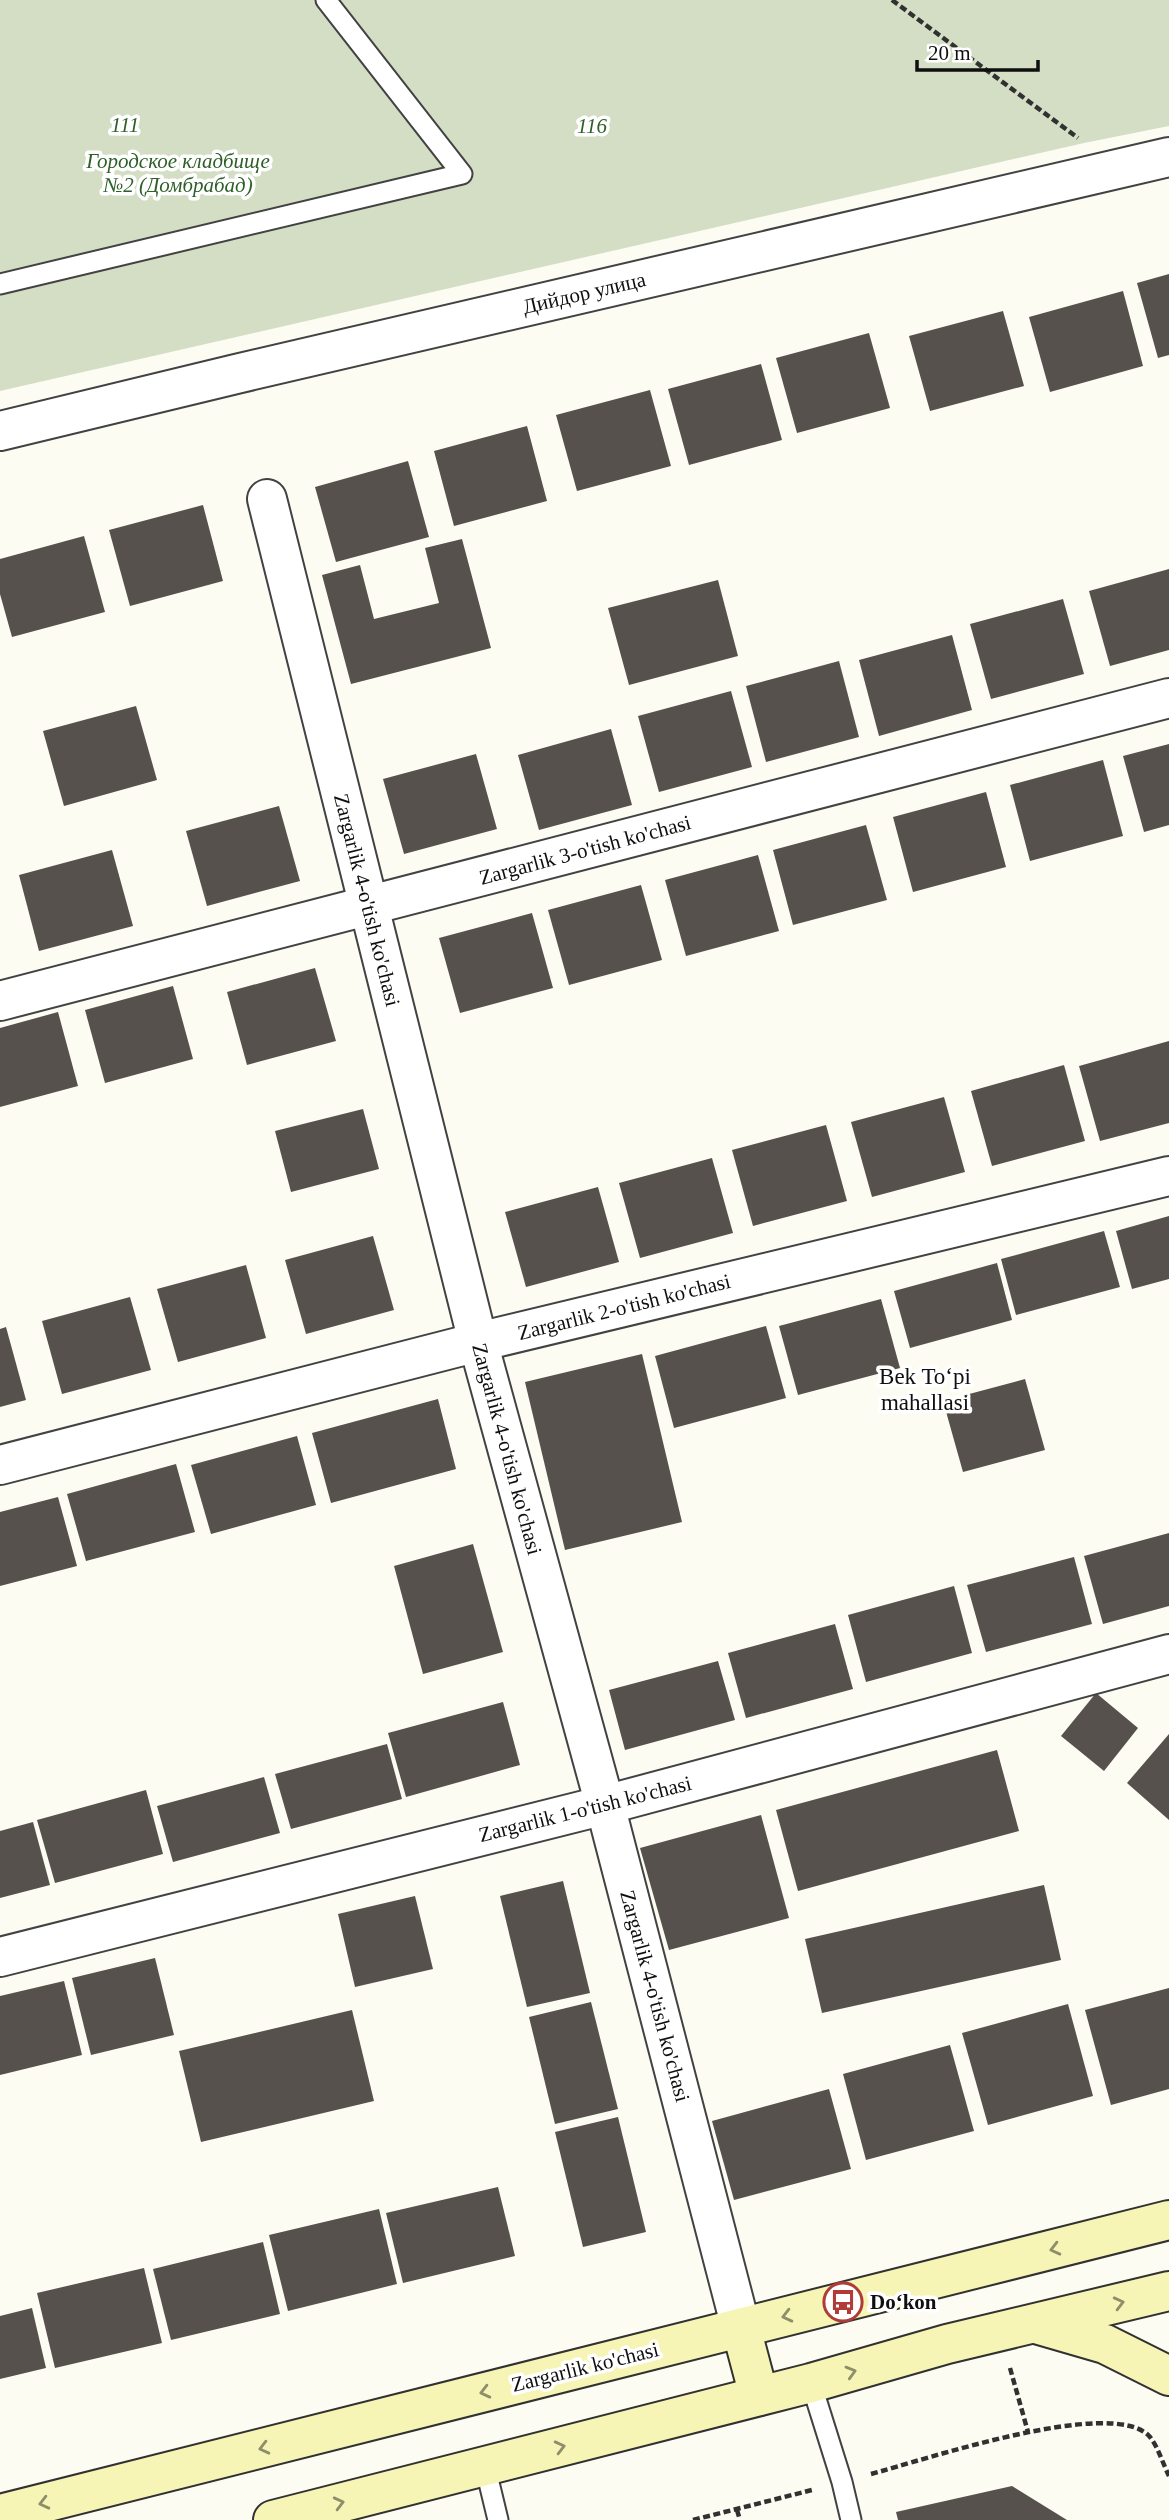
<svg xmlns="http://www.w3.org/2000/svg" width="1169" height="2520" font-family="Georgia,serif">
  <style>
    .cemetery { fill: #d3dec5 }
    .building { fill: #56514c }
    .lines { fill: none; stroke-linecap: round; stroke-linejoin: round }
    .lane-casing { stroke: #424242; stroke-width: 23 }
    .street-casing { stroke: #424242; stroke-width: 42 }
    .secondary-casing { stroke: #313131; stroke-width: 42 }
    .path { stroke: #313131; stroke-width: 4.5; stroke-dasharray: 7 3.5; stroke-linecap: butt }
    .lane { stroke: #fff; stroke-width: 19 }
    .street { stroke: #fff; stroke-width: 38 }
    .secondary { stroke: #f6f5b5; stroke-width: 38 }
    .oneway { stroke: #8e8e6a }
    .labels { text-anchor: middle; stroke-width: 7; stroke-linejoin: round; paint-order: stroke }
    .park-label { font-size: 21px; font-style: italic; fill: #2d5f26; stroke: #fff }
    .street-label { font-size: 21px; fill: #0f0f0f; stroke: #fff }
    .poi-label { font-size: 21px; font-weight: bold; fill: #0f0f0f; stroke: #fff; text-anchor: start }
    .neighbourhood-label { font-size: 23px; fill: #0f0f0f; stroke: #fff }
  </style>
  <rect width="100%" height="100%" fill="#fdfcf2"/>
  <path class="cemetery" d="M0,0H1169V126L1084,143L0,391Z"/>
  <g class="building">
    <path d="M1169,274V355L1158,358L1137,283Z"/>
    <path d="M1123,291L1143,366L1050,392L1029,317Z"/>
    <path d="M1003,311L1024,386L930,411L909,336Z"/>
    <path d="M869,333L890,408L797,433L776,358Z"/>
    <path d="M761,364L782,440L689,465L668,389Z"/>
    <path d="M650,390L671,466L577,491L556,415Z"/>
    <path d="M527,426L547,501L454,526L434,451Z"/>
    <path d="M408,461L429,537L336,562L315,487Z"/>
    <path d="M203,505L223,581L130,606L109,530Z"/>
    <path d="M84,536L105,612L12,637L0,594V559Z"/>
    <path d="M462,539L491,648L351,684L322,575L360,565L374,619L439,603L425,548Z"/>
    <path d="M1169,569V650L1110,666L1089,591Z"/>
    <path d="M718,580L738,656L629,685L608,608Z"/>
    <path d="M1063,599L1084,674L991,699L970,624Z"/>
    <path d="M952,635L972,710L879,736L859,660Z"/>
    <path d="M839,661L859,737L766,762L746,686Z"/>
    <path d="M731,691L752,767L659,792L638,716Z"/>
    <path d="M136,706L157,780L64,806L43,731Z"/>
    <path d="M611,729L632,805L539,830L518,755Z"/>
    <path d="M1169,744V825L1144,832L1123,756Z"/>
    <path d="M476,754L497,829L404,854L383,779Z"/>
    <path d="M1103,760L1123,836L1030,861L1010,785Z"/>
    <path d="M986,792L1006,867L913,892L893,817Z"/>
    <path d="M279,806L300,881L207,906L186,831Z"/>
    <path d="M866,825L887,900L793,925L773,850Z"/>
    <path d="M112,850L133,926L39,951L19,875Z"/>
    <path d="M758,855L779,931L686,956L665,880Z"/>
    <path d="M641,885L662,960L569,985L548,910Z"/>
    <path d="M532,913L553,988L460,1013L439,938Z"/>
    <path d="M315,968L336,1041L247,1065L227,992Z"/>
    <path d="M173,986L193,1059L105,1083L85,1010Z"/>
    <path d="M58,1012L78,1086L0,1107V1028Z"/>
    <path d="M1169,1041V1123L1100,1141L1079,1066Z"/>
    <path d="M1064,1065L1085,1141L992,1166L971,1091Z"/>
    <path d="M944,1097L965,1172L872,1197L851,1122Z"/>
    <path d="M363,1109L379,1169L291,1192L275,1131Z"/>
    <path d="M826,1125L847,1201L753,1226L732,1150Z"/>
    <path d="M712,1158L733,1233L640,1258L619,1183Z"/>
    <path d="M598,1187L619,1262L526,1287L505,1212Z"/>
    <path d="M1169,1216V1279L1132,1289L1116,1231Z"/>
    <path d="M1104,1231L1120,1287L1016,1315L1001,1259Z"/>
    <path d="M373,1236L394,1310L306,1334L285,1260Z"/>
    <path d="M997,1263L1012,1320L910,1348L894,1291Z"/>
    <path d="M246,1265L266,1338L178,1362L157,1289Z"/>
    <path d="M130,1297L151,1370L62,1394L42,1321Z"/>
    <path d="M881,1299L900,1368L798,1395L779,1326Z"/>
    <path d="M766,1326L786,1398L674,1428L655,1356Z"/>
    <path d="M6,1327L26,1400L0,1407V1329Z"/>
    <path d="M642,1354L682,1522L565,1550L525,1382Z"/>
    <path d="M1025,1379L1045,1450L963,1472L943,1401Z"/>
    <path d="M438,1399L456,1469L331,1503L312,1433Z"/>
    <path d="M297,1436L316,1505L211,1534L191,1465Z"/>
    <path d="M176,1464L195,1532L86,1561L67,1494Z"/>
    <path d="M58,1497L77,1566L0,1586V1512Z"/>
    <path d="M1169,1533V1606L1103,1624L1084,1556Z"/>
    <path d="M473,1544L503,1652L423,1674L394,1566Z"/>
    <path d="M1074,1557L1092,1624L986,1652L967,1585Z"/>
    <path d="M954,1586L972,1653L866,1682L848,1615Z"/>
    <path d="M835,1624L853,1689L746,1718L728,1653Z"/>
    <path d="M718,1661L735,1720L625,1750L609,1690Z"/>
    <path d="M1096,1693L1138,1728L1104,1771L1061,1736Z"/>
    <path d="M503,1702L520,1765L406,1797L388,1733Z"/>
    <path d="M1169,1734V1820L1127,1783Z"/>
    <path d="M387,1744L402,1799L291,1829L275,1774Z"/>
    <path d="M997,1750L1019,1831L798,1891L776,1810Z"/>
    <path d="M264,1777L280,1833L173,1862L157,1806Z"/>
    <path d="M146,1790L163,1854L55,1883L37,1820Z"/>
    <path d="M761,1815L789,1918L669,1950L640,1848Z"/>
    <path d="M33,1822L50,1885L0,1898V1831Z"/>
    <path d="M563,1881L590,1993L527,2007L500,1896Z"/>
    <path d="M1044,1885L1061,1960L822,2013L805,1939Z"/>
    <path d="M415,1896L433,1969L355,1987L338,1914Z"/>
    <path d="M155,1958L174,2035L91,2055L72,1978Z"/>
    <path d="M64,1981L82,2055L0,2075V1996Z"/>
    <path d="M1169,1988V2089L1111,2105L1085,2010Z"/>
    <path d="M591,2002L618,2109L555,2124L529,2017Z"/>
    <path d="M1068,2004L1093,2096L988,2125L962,2033Z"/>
    <path d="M352,2010L374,2101L201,2142L179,2051Z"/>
    <path d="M950,2045L974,2131L866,2160L843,2074Z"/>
    <path d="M829,2089L851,2169L734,2200L712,2121Z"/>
    <path d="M618,2117L646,2232L583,2247L555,2132Z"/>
    <path d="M498,2187L515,2256L403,2283L386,2213Z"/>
    <path d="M379,2209L397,2284L288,2311L269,2235Z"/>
    <path d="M263,2242L280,2314L171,2340L153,2269Z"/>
    <path d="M144,2268L162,2343L55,2368L37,2293Z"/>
    <path d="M32,2308L46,2368L0,2379V2316Z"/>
    <path d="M1012,2486L1067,2520H898L896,2512Z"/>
  </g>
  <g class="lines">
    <g class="lane-casing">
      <g id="lane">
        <path d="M0,284L462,174L326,0"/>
        <path d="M811,2383L842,2482L851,2520"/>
        <path d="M485,2466L498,2520"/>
      </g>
    </g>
    <g class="street-casing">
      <g id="street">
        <path d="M0,431L236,374L1169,157"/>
        <path d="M267,499L478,1342L605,1805L741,2328"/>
        <path d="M0,1001L1169,698"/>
        <path d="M0,1465L478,1342L1169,1176"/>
        <path d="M0,1957L605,1805L1169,1654"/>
      </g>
    </g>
    <g class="secondary-casing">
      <g id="secondary">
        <path d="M1036,2324L1105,2344L1169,2376"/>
        <path d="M741,2328L759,2396"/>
        <path d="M0,2514L1169,2220"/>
        <path d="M273,2520L811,2383L947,2344L1169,2291"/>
      </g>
    </g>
    <g class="path">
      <path d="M892,0L1078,138"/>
      <path d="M1010,2368L1028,2432"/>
      <path d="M871,2474C921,2461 1114,2395 1150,2437C1158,2447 1163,2464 1169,2476"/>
      <path d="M737,2510L740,2520"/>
      <path d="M693,2520L812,2490"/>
    </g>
    <use href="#lane" class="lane"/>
    <use href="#street" class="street"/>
    <use href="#secondary" class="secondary"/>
  </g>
  <defs><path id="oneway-chevron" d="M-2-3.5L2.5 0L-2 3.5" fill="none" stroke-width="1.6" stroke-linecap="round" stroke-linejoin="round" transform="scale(1.75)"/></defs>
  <g class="oneway">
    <use href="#oneway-chevron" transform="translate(1055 2249) rotate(166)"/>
    <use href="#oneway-chevron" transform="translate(1119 2303) rotate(-14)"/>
    <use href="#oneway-chevron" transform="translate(787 2316) rotate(166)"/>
    <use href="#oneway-chevron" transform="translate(851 2372) rotate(-16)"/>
    <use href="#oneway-chevron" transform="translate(485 2392) rotate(166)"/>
    <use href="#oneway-chevron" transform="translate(560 2447) rotate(-14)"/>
    <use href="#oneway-chevron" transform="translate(264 2448) rotate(166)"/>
    <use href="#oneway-chevron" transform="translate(44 2503) rotate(166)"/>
    <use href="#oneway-chevron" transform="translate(339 2503) rotate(-14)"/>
  </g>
  <defs>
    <g id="bus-ring" transform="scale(2.0125)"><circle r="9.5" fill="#fff" stroke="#af3c36" stroke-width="1.5"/><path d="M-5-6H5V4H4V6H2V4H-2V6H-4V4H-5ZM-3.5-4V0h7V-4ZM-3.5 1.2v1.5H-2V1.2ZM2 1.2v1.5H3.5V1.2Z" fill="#af3c36"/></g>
  </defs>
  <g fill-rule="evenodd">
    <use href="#bus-ring" x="843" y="2302"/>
  </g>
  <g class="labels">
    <g class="park-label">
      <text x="125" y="132">111</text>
      <text x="592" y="133">116</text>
      <text x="178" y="168">Городское кладбище<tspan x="178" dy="24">№2 (Домбрабад)</tspan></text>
    </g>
    <g class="street-label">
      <text transform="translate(584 293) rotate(-13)" y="7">Дийдор улица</text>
      <text transform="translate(585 850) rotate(-15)" y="7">Zargarlik 3-o'tish ko'chasi</text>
      <text transform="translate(367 900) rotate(76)" y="7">Zargarlik 4-o'tish ko'chasi</text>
      <text transform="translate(624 1307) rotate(-14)" y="7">Zargarlik 2-o'tish ko'chasi</text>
      <text transform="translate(507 1449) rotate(75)" y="7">Zargarlik 4-o'tish ko'chasi</text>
      <text transform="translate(585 1809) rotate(-14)" y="7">Zargarlik 1-o'tish ko'chasi</text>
      <text transform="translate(655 1996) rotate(75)" y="7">Zargarlik 4-o'tish ko'chasi</text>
      <text transform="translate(585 2367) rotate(-14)" y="7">Zargarlik ko'chasi</text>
    </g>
    <g class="poi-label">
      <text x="870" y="2309">Doʻkon</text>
    </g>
    <g class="neighbourhood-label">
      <text x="925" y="1384">Bek Toʻpi<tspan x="925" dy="26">mahallasi</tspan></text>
    </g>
  </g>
  <path d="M917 60v10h121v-10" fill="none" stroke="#0f0f0f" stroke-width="3.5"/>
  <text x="928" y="60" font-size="21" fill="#0f0f0f" stroke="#ffffff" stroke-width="5" paint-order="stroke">20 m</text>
</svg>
